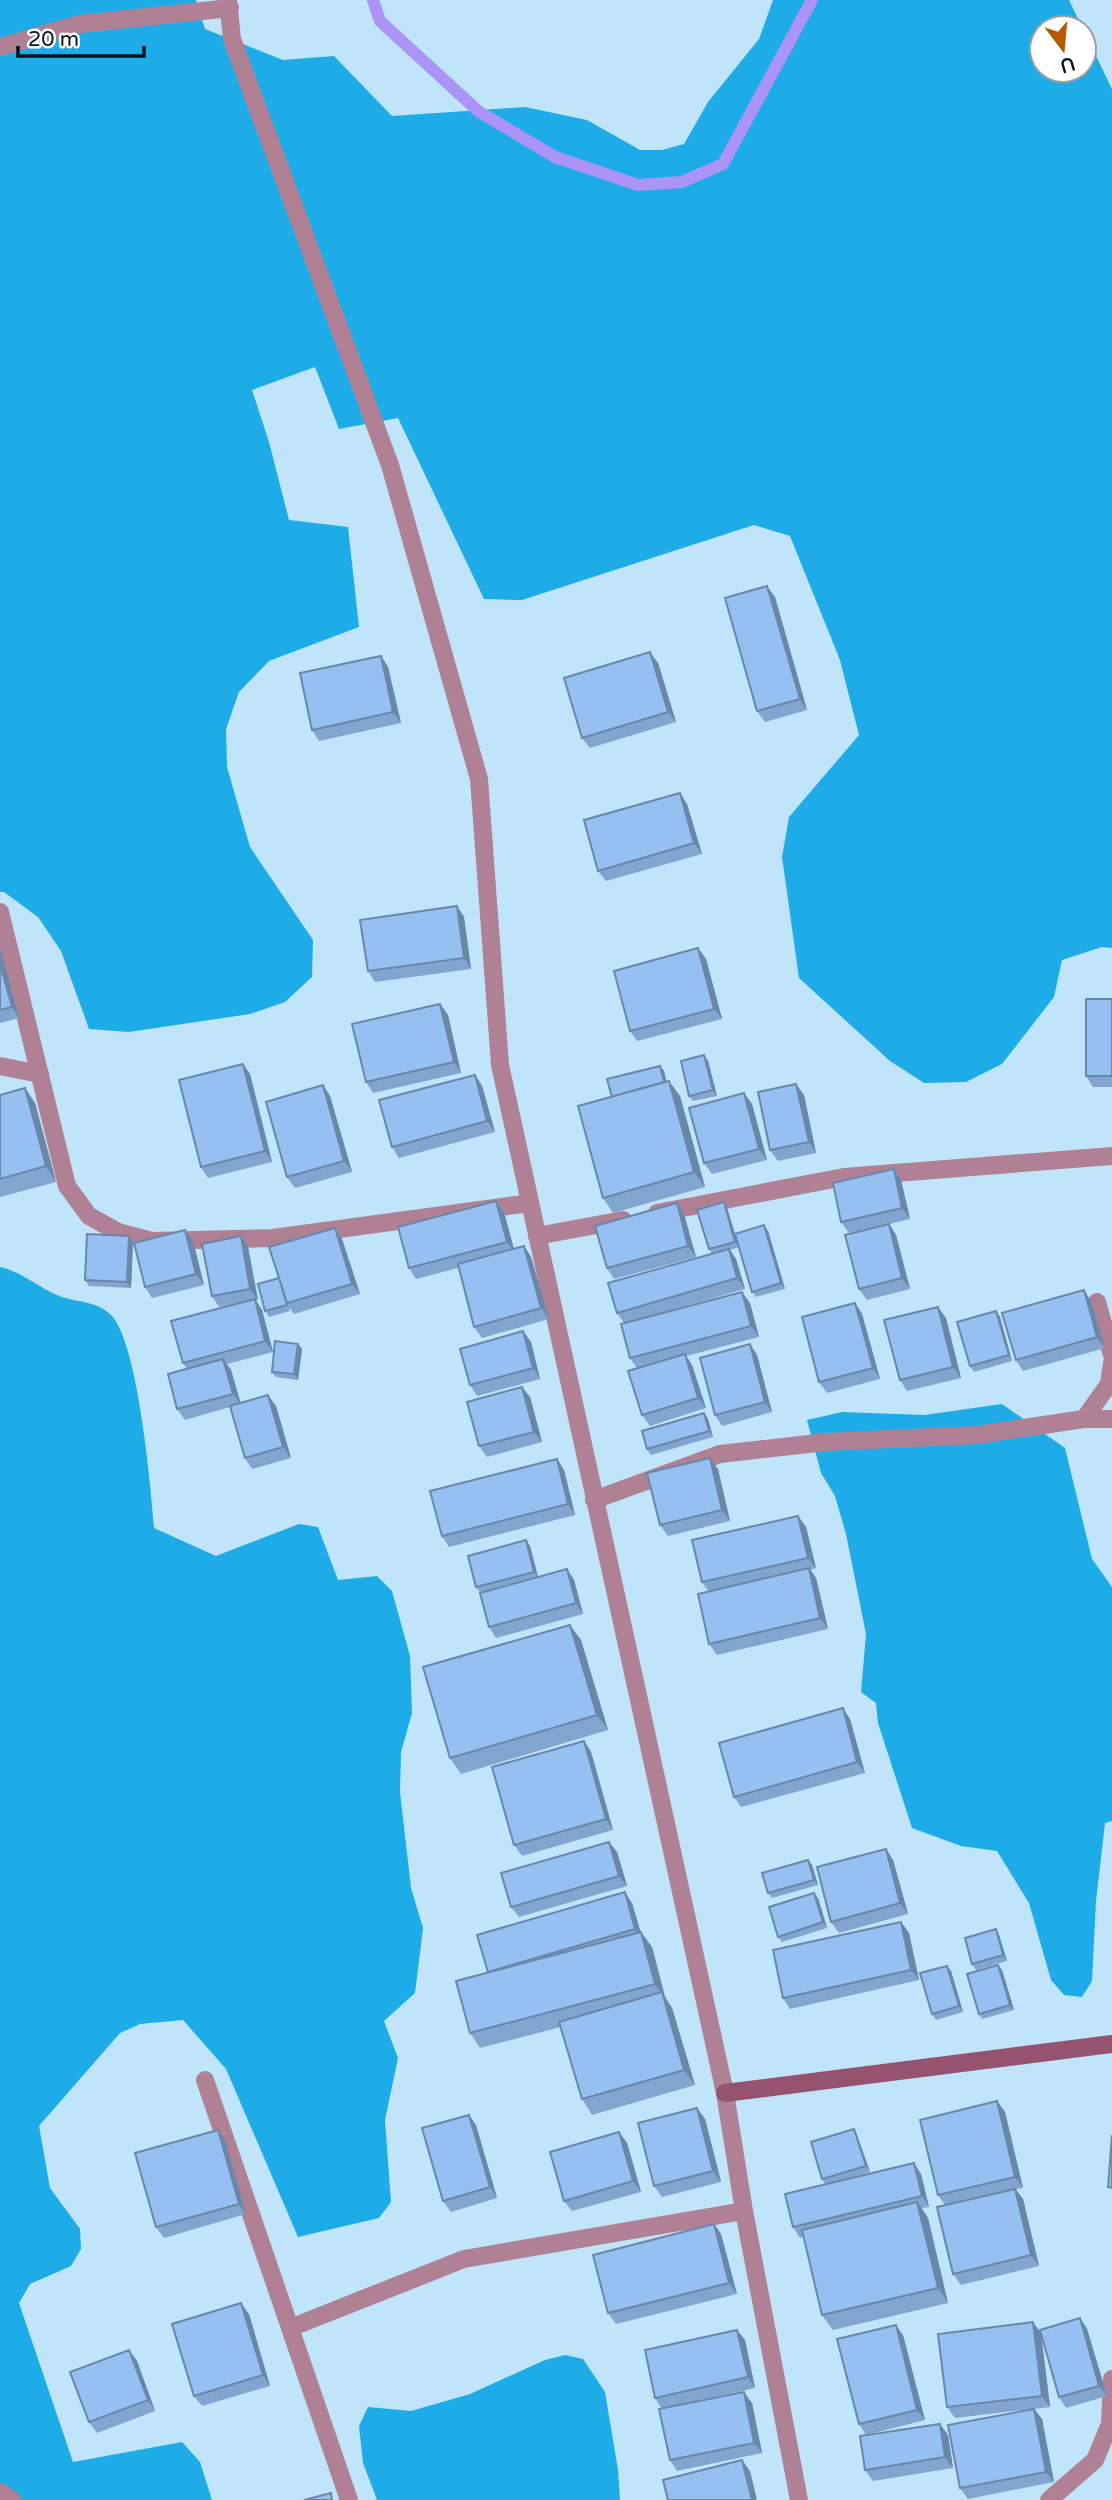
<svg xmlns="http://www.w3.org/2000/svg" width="1112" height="2500" font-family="'Varela Round',sans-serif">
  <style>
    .forest { fill: #1dace7; fill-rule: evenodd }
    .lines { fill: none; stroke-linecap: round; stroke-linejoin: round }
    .stream { stroke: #ab94f5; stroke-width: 12 }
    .street { stroke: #b08194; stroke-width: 18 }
    .secondary { stroke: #965370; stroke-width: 18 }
    .wall { fill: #82a5d0 }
    .shaded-wall { fill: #6a86a9 }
    .building { fill: #97c0f2; stroke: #6a86a9; stroke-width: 2 }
  </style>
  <rect width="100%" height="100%" fill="#c0e5fa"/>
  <g class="forest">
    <path d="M0,0H196L205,29L283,60L334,56L392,116L525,107L587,120L640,150H662L684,144L708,102L759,39L773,0H1069L1112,89V948L1102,947L1062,960L1054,997L1002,1064L966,1082L924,1083L890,1061L799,978L782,857L789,817L859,735L840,660L790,536L754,525L522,600L484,599L398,418L339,429L315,367L252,390L269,442L289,520L348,527L359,627L269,661L239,692L226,729L227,767L250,847L313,940L312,977L285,1002L250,1014L129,1032L89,1029L61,951L38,917L4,892H0ZM1042,28H1084V70H1042Z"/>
    <path d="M0,1267C20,1271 38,1287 57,1295C76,1303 96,1300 111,1315C138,1342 151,1487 154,1528L216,1556L299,1524L318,1527L338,1580L377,1576L392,1591L410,1656L412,1713L401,1752L400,1792L411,1888L423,1928L415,1993L384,2021L398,2058L385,2120L391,2202L379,2218L298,2237L226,2069L183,2020L140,2024L120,2033L39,2126L50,2188L80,2229L81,2249L71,2266L30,2284L19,2303L73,2462L182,2442L200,2462L212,2500H0Z"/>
    <path d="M1002,1404L1065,1448L1092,1559L1112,1587V1821L1105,1823L1096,1901L1092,1981L1082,1997L1064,1995L1051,1980L1029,1903L997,1851L961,1846L912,1828L878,1723L876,1703L861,1692L866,1634L846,1534L835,1496L821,1473L807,1420L842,1412L924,1415Z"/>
    <path d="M565,2355L583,2359L605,2392L618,2470L620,2500H377L363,2463L359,2426L368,2407L411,2411L470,2394L545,2360Z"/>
  </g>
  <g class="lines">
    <path class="stream" d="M373,0L380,21L478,111L555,157L638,185L682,182L723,164L812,0"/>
    <g class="street">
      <path d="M228,0L232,39L390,465L479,779L500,1065L725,2093L744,2211L799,2500"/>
      <path d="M0,47L80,24L230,8"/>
      <path d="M0,912L67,1186L89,1216L118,1232L152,1241L273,1238L530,1203"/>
      <path d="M0,1066L40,1074"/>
      <path d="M657,1213L844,1177L1112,1156"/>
      <path d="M537,1236L623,1220"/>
      <path d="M1097,1302L1112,1355"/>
      <path d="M1084,1419L1109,1384L1112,1363"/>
      <path d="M594,1500L720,1454L826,1442L977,1435L1084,1419H1112"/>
      <path d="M205,2080L349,2500"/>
      <path d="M290,2328L464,2259L744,2211"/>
      <path d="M0,2492L12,2500"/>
      <path d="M1049,2500L1095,2460L1110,2424L1112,2379"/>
    </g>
    <path class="secondary" d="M725,2093L1112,2044"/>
  </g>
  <g class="wall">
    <path d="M775,597L807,710L765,722L757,711Z"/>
    <path d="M381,656L388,667L401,723L319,741L312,730Z"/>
    <path d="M658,663L676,722L590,748L582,738Z"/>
    <path d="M687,804L702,854L606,881L598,871Z"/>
    <path d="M457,906L464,917L471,969L375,982L368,971Z"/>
    <path d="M0,948L19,1018L0,1023Z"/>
    <path d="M698,948L706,959L722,1019L637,1041L630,1031Z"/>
    <path d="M1112,999V1087H1093L1086,1076Z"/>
    <path d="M440,1004L448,1015L461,1073L373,1093L366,1082Z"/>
    <path d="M704,1055L708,1061L717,1096L693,1101L689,1096Z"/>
    <path d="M243,1064L250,1074L272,1162L208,1178L201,1167Z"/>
    <path d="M664,1071L666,1082L680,1096L705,1187L613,1213L603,1198L612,1097Z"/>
    <path d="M475,1075L482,1086L495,1132L399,1158L392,1147Z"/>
    <path d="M323,1085L330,1096L352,1172L295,1188L287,1177Z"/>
    <path d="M744,1093L752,1104L767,1160L712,1174L704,1163Z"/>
    <path d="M0,1095L35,1103L56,1182L0,1197Z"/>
    <path d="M804,1095L816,1153L778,1161L770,1150Z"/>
    <path d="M894,1169L901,1180L910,1219L889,1224L896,1235L910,1289L867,1300L859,1289L883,1225L849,1233L841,1222Z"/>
    <path d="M496,1201L504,1212L514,1249L524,1246L531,1257L549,1319L482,1338L474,1327L458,1268L416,1279L409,1268Z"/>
    <path d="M677,1203L684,1214L696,1257L614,1279L607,1268Z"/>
    <path d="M727,1208L739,1247L730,1250L736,1259L745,1289L650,1316L750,1303L759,1337L686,1356L692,1365L706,1408L650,1426L642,1415L637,1368L630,1358L624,1323L617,1313L712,1253L709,1249Z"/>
    <path d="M335,1228L342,1239L360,1294L294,1314L289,1307L290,1311L269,1317L265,1311L279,1279Z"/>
    <path d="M768,1231L785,1289L756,1297L752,1292Z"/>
    <path d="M129,1236L133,1242L131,1288L89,1286L85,1280Z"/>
    <path d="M193,1241L204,1285L152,1298L145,1287Z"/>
    <path d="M248,1247L258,1300H255L262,1310L273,1352L227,1364L231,1370L240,1403L276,1406L291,1458L252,1469L245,1458L230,1407L185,1420L177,1409L187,1369L183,1363L243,1302L219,1307L212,1296Z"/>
    <path d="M1091,1301L1105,1348L1023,1371L1016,1360Z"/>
    <path d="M855,1303L862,1314L880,1379L827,1393L819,1382Z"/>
    <path d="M996,1311L1000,1317L1012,1361L974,1372L970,1366Z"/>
    <path d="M946,1318L961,1378L907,1391L900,1380Z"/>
    <path d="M523,1331L531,1342L540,1379L477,1396L470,1385Z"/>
    <path d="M298,1344L302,1349L298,1380L276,1377L272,1372Z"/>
    <path d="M750,1344L757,1355L772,1412L722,1426L715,1415Z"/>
    <path d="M530,1397L542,1442L487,1457L479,1446Z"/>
    <path d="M704,1413L708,1419L713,1437L651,1455L647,1449Z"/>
    <path d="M557,1459L564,1470L575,1515L449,1547L442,1536Z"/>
    <path d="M718,1469L730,1521L668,1536L660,1525Z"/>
    <path d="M798,1516L806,1527L816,1568L810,1570L816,1578L828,1629L717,1655L709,1644L708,1591L702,1582Z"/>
    <path d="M526,1540L530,1546L538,1577L567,1569L574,1580L583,1614L496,1638L489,1627L527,1580L480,1592L476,1587Z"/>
    <path d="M581,1640L608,1730L461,1774L450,1758Z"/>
    <path d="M850,1719L865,1773L741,1807L734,1797Z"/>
    <path d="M584,1741L591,1752L613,1830L522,1856L514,1845Z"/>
    <path d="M609,1842L617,1852L627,1886L519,1917L511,1907Z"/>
    <path d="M886,1849L893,1860L908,1914L839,1933L831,1922Z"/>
    <path d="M808,1860L812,1865L818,1885L772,1898L768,1893Z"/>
    <path d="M818,1898L827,1928L782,1942L778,1937Z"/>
    <path d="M632,1903L640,1932L652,1947L665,1997L672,2008L695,2085L592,2115L582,2099L561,2027L480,2048L470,2033L488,1973Z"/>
    <path d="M901,1922L909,1933L919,1980L790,2009L783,1998Z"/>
    <path d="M999,1935L1007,1961L976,1970L972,1964Z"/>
    <path d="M998,1965L1002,1970L1014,2010L982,2019L979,2014Z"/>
    <path d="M947,1966L951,1971L963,2012L936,2020L932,2014Z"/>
    <path d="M997,2101L1005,2112L1023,2188L1016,2189L1023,2199L1039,2266L961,2285L953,2274L945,2205L938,2195Z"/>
    <path d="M697,2108L705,2119L721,2182L662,2197L654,2186Z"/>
    <path d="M476,2125L497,2198L451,2212L443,2201Z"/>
    <path d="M619,2132L627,2143L641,2192L572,2211L564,2201Z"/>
    <path d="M857,2135L870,2172L831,2183L921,2174L929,2207L922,2208L928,2218L948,2303L833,2330L822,2315L804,2237L800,2238L793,2227L826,2185L822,2179Z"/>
    <path d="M225,2140L246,2214L164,2238L156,2227Z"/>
    <path d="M714,2224L721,2234L737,2294L616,2324L608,2313Z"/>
    <path d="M249,2314L270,2386L202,2406L194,2396Z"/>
    <path d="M1080,2318L1087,2329L1107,2396L1066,2408L1059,2397L1041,2334L1050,2407L1034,2409L1042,2419L1054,2482L968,2499L960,2488L1031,2409L955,2418L947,2407L1040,2333Z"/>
    <path d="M737,2330L745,2340L755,2388L679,2405L752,2403L762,2453L677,2471L670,2460L662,2409L655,2398Z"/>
    <path d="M903,2335L925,2420L866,2435L859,2424Z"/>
    <path d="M129,2350L137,2361L155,2411L97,2433L89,2422Z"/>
    <path d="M948,2435L953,2468L873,2481L865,2470Z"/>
  </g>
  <g class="shaded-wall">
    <path d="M767,586L775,597L807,710L800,699Z"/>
    <path d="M650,652L658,663L676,722L668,712Z"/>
    <path d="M381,656L388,667L401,723L393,712Z"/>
    <path d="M680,793L687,804L702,854L694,843Z"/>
    <path d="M457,906L464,917L471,969L464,958Z"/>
    <path d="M0,948L19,1018L12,1007L0,964Z"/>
    <path d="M698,948L706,959L722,1019L714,1009Z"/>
    <path d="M440,1004L448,1015L461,1073L454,1062Z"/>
    <path d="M704,1055L708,1061L717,1096L713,1090Z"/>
    <path d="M243,1064L250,1074L272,1162L265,1151Z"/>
    <path d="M660,1066L664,1071L670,1096L666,1091Z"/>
    <path d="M475,1075L482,1086L495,1132L487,1121Z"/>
    <path d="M669,1081L680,1096L705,1187L694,1172Z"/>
    <path d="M796,1084L804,1095L816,1153L809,1142Z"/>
    <path d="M323,1085L330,1096L352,1172L344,1161Z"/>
    <path d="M25,1088L35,1103L56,1182L46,1166Z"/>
    <path d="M744,1093L752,1104L767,1160L759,1149Z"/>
    <path d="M894,1169L901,1180L910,1219L902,1208Z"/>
    <path d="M496,1201L504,1212L515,1253L507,1242Z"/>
    <path d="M724,1202L727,1208L739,1247L735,1242Z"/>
    <path d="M677,1203L684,1214L696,1257L688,1246Z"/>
    <path d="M889,1224L896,1235L910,1289L902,1278Z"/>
    <path d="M764,1225L768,1231L785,1289L781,1283Z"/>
    <path d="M335,1228L342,1239L360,1294L352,1284Z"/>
    <path d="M185,1230L193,1241L204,1285L196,1274Z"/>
    <path d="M129,1236L133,1242L131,1288L127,1282Z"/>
    <path d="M241,1236L248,1247L258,1300L250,1289Z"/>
    <path d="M524,1246L531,1257L549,1319L541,1308Z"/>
    <path d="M729,1249L736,1259L745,1289L737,1278Z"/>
    <path d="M1084,1290L1091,1301L1105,1348L1097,1337Z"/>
    <path d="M742,1292L750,1303L759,1337L751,1326Z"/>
    <path d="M255,1299L262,1310L273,1352L265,1341Z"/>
    <path d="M855,1303L862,1314L880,1379L873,1368Z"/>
    <path d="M938,1307L946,1318L961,1378L953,1367Z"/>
    <path d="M996,1311L1000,1317L1012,1361L1009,1355Z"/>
    <path d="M523,1331L531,1342L540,1379L533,1368Z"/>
    <path d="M298,1344L302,1349L298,1380L294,1374Z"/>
    <path d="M750,1344L757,1355L772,1412L765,1402Z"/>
    <path d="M685,1354L692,1365L706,1408L698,1398Z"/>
    <path d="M223,1359L231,1370L241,1404L233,1394Z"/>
    <path d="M522,1387L530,1397L542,1442L534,1432Z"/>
    <path d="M268,1395L276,1406L291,1458L283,1447Z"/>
    <path d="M704,1413L708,1419L713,1437L709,1431Z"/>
    <path d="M710,1458L718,1469L730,1521L722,1510Z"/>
    <path d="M557,1459L564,1470L575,1515L568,1504Z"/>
    <path d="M798,1516L806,1527L816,1568L808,1558Z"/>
    <path d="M526,1540L530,1546L538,1577L534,1572Z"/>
    <path d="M809,1568L816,1578L828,1629L820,1618Z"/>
    <path d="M567,1569L574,1580L583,1614L576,1603Z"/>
    <path d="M570,1625L581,1640L608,1730L597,1715Z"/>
    <path d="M843,1708L850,1719L865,1773L857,1762Z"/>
    <path d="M584,1741L591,1752L613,1830L606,1819Z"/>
    <path d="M609,1842L617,1852L627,1886L619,1876Z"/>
    <path d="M886,1849L893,1860L908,1914L900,1903Z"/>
    <path d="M808,1860L812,1865L818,1885L814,1880Z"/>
    <path d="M625,1892L632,1903L643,1940L635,1929Z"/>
    <path d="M814,1893L818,1898L827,1928L823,1922Z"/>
    <path d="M901,1922L909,1933L919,1980L911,1970Z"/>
    <path d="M996,1929L999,1935L1007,1961L1003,1955Z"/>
    <path d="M641,1932L652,1947L665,1997L672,2008L695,2085L684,2070L662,1995L655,1984Z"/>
    <path d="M998,1965L1002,1970L1014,2010L1010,2005Z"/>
    <path d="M947,1966L951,1971L963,2012L959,2006Z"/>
    <path d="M997,2101L1005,2112L1023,2188L1015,2177Z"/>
    <path d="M697,2108L705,2119L721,2182L713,2171Z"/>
    <path d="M469,2115L476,2125L497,2198L490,2187Z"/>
    <path d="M854,2129L857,2135L870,2172L866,2166Z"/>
    <path d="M218,2130L225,2140L246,2214L239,2204Z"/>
    <path d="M619,2132L627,2143L641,2192L633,2181Z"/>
    <path d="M914,2163L921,2174L929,2207L922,2196Z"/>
    <path d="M1015,2189L1023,2199L1039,2266L1031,2255Z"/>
    <path d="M917,2202L928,2218L948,2303L938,2288Z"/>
    <path d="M714,2224L721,2234L737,2294L729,2283Z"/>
    <path d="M241,2303L249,2314L270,2386L263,2375Z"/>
    <path d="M1080,2318L1087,2329L1107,2396L1099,2386Z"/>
    <path d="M1033,2322L1041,2333L1050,2407L1042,2396Z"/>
    <path d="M896,2325L903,2335L925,2420L917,2410Z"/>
    <path d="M737,2330L745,2340L755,2388L748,2377Z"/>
    <path d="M129,2350L137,2361L155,2411L148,2400Z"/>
    <path d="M744,2392L752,2403L762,2453L754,2443Z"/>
    <path d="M1034,2409L1042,2419L1054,2482L1046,2472Z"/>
    <path d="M940,2424L948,2435L953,2468L945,2457Z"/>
    <path d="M742,2460L750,2471L757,2500H752Z"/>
  </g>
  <g class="building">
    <path d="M767,586L800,699L757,711L725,598Z"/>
    <path d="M650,652L668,712L582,738L564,678Z"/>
    <path d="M381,656L393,712L312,730L300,673Z"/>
    <path d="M680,793L694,843L598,871L584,820Z"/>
    <path d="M457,906L464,958L368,971L360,920Z"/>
    <path d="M698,948L714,1009L630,1031L614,971Z"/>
    <path d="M0,964L12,1007L0,1010Z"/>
    <rect x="1086" y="999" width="26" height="77"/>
    <path d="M440,1004L454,1062L366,1082L352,1024Z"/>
    <path d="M704,1055L713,1090L689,1096L681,1061Z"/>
    <path d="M243,1064L265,1151L201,1167L179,1080Z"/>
    <path d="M660,1066L664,1082L612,1097L607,1079Z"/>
    <path d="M475,1075L487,1121L392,1147L379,1100Z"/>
    <path d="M669,1081L694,1172L603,1198L578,1106Z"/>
    <path d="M796,1084L809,1142L770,1150L758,1092Z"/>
    <path d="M323,1085L344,1161L287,1177L266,1102Z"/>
    <path d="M25,1088L46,1166L0,1179V1095Z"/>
    <path d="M744,1093L759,1149L704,1163L689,1108Z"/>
    <path d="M894,1169L902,1208L841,1222L833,1183Z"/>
    <path d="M496,1201L507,1242L409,1268L398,1227Z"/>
    <path d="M724,1202L735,1242L709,1249L697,1210Z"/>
    <path d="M677,1203L688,1246L607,1268L595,1226Z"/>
    <path d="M889,1224L902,1278L859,1289L845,1235Z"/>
    <path d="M764,1225L781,1283L752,1292L735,1234Z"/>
    <path d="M335,1228L352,1284L287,1303L269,1247Z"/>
    <path d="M185,1230L196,1274L145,1287L134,1243Z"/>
    <path d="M87,1234L129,1236L127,1282L85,1280Z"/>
    <path d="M241,1236L250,1289L212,1296L202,1244Z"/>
    <path d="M524,1246L541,1308L474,1327L458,1264Z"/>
    <path d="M729,1249L737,1278L617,1313L608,1283Z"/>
    <path d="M279,1278L287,1305L265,1311L258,1284Z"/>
    <path d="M1084,1290L1097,1337L1016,1360L1002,1313Z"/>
    <path d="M742,1292L751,1326L630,1358L621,1324Z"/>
    <path d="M255,1299L265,1341L183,1363L171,1321Z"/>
    <path d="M855,1303L873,1368L819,1382L802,1317Z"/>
    <path d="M938,1307L953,1367L900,1380L884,1320Z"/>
    <path d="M996,1311L1009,1355L970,1366L957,1322Z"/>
    <path d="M523,1331L533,1368L470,1385L460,1349Z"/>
    <path d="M275,1341L298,1344L294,1374L272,1372Z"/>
    <path d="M750,1344L765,1402L715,1415L700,1358Z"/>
    <path d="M685,1354L698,1398L642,1415L628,1371Z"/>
    <path d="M223,1359L233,1394L177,1409L168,1374Z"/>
    <path d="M522,1387L534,1432L479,1446L467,1402Z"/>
    <path d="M268,1395L283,1447L245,1458L230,1406Z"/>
    <path d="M704,1413L709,1431L647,1449L642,1431Z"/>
    <path d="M710,1458L722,1510L660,1525L647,1473Z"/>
    <path d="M557,1459L568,1504L442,1536L430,1491Z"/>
    <path d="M798,1516L808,1558L702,1582L692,1540Z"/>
    <path d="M526,1540L534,1572L476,1587L468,1556Z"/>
    <path d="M809,1568L820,1618L709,1644L698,1594Z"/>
    <path d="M567,1569L576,1603L489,1627L480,1593Z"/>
    <path d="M570,1625L597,1715L450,1758L423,1667Z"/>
    <path d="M843,1708L857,1762L734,1797L719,1743Z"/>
    <path d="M584,1741L606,1819L514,1845L492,1767Z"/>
    <path d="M609,1842L619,1876L511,1907L501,1873Z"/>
    <path d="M886,1849L900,1903L831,1922L817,1867Z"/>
    <path d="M808,1860L814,1880L768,1893L762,1873Z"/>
    <path d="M625,1892L635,1929L488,1972L477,1935Z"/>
    <path d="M814,1893L823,1922L778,1937L769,1907Z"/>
    <path d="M901,1922L911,1970L783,1998L773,1950Z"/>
    <path d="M996,1929L1003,1955L972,1964L965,1938Z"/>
    <path d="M641,1932L655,1984L470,2033L456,1981Z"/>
    <path d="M998,1965L1010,2005L979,2014L967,1974Z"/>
    <path d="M947,1966L959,2006L932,2014L920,1973Z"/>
    <path d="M662,1992L684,2070L582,2099L559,2022Z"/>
    <path d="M997,2101L1015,2177L938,2195L920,2120Z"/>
    <path d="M697,2108L713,2171L654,2186L638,2123Z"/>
    <path d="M469,2115L490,2187L443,2201L422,2128Z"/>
    <path d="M854,2129L866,2166L822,2179L811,2142Z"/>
    <path d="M218,2130L239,2204L156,2227L135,2153Z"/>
    <path d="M619,2132L633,2181L564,2201L550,2152Z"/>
    <path d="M1112,2135V2188L1108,2187Z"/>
    <path d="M914,2163L922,2196L793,2227L785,2194Z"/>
    <path d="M1015,2189L1031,2255L953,2274L937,2207Z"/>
    <path d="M917,2202L938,2288L822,2315L802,2230Z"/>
    <path d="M714,2224L729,2283L608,2313L593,2255Z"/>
    <path d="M241,2303L263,2375L194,2396L172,2324Z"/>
    <path d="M1080,2318L1099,2386L1059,2397L1040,2330Z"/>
    <path d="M1033,2322L1042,2396L947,2407L938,2334Z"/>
    <path d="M896,2325L917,2410L859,2424L837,2339Z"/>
    <path d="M737,2330L748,2377L655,2398L645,2350Z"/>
    <path d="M129,2350L148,2400L89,2422L70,2372Z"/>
    <path d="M744,2392L754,2443L670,2460L659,2409Z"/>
    <path d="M1034,2409L1046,2472L960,2488L948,2425Z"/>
    <path d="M940,2424L945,2457L865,2470L860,2436Z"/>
    <path d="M742,2460L752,2500H668L663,2480Z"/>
    <path d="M331,2493L332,2500H304Z"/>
  </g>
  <g transform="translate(1063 49) rotate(164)"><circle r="33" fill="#ffffff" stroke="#9aa0a4" stroke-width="2"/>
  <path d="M0-5L12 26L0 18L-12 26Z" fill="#b65a00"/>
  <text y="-10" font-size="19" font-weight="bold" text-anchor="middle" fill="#02121b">U</text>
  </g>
  <path d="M18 46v10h126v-10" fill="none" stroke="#02121b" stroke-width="3.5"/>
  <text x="28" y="46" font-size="21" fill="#02121b" stroke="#ffffff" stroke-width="5" paint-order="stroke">20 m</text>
</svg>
